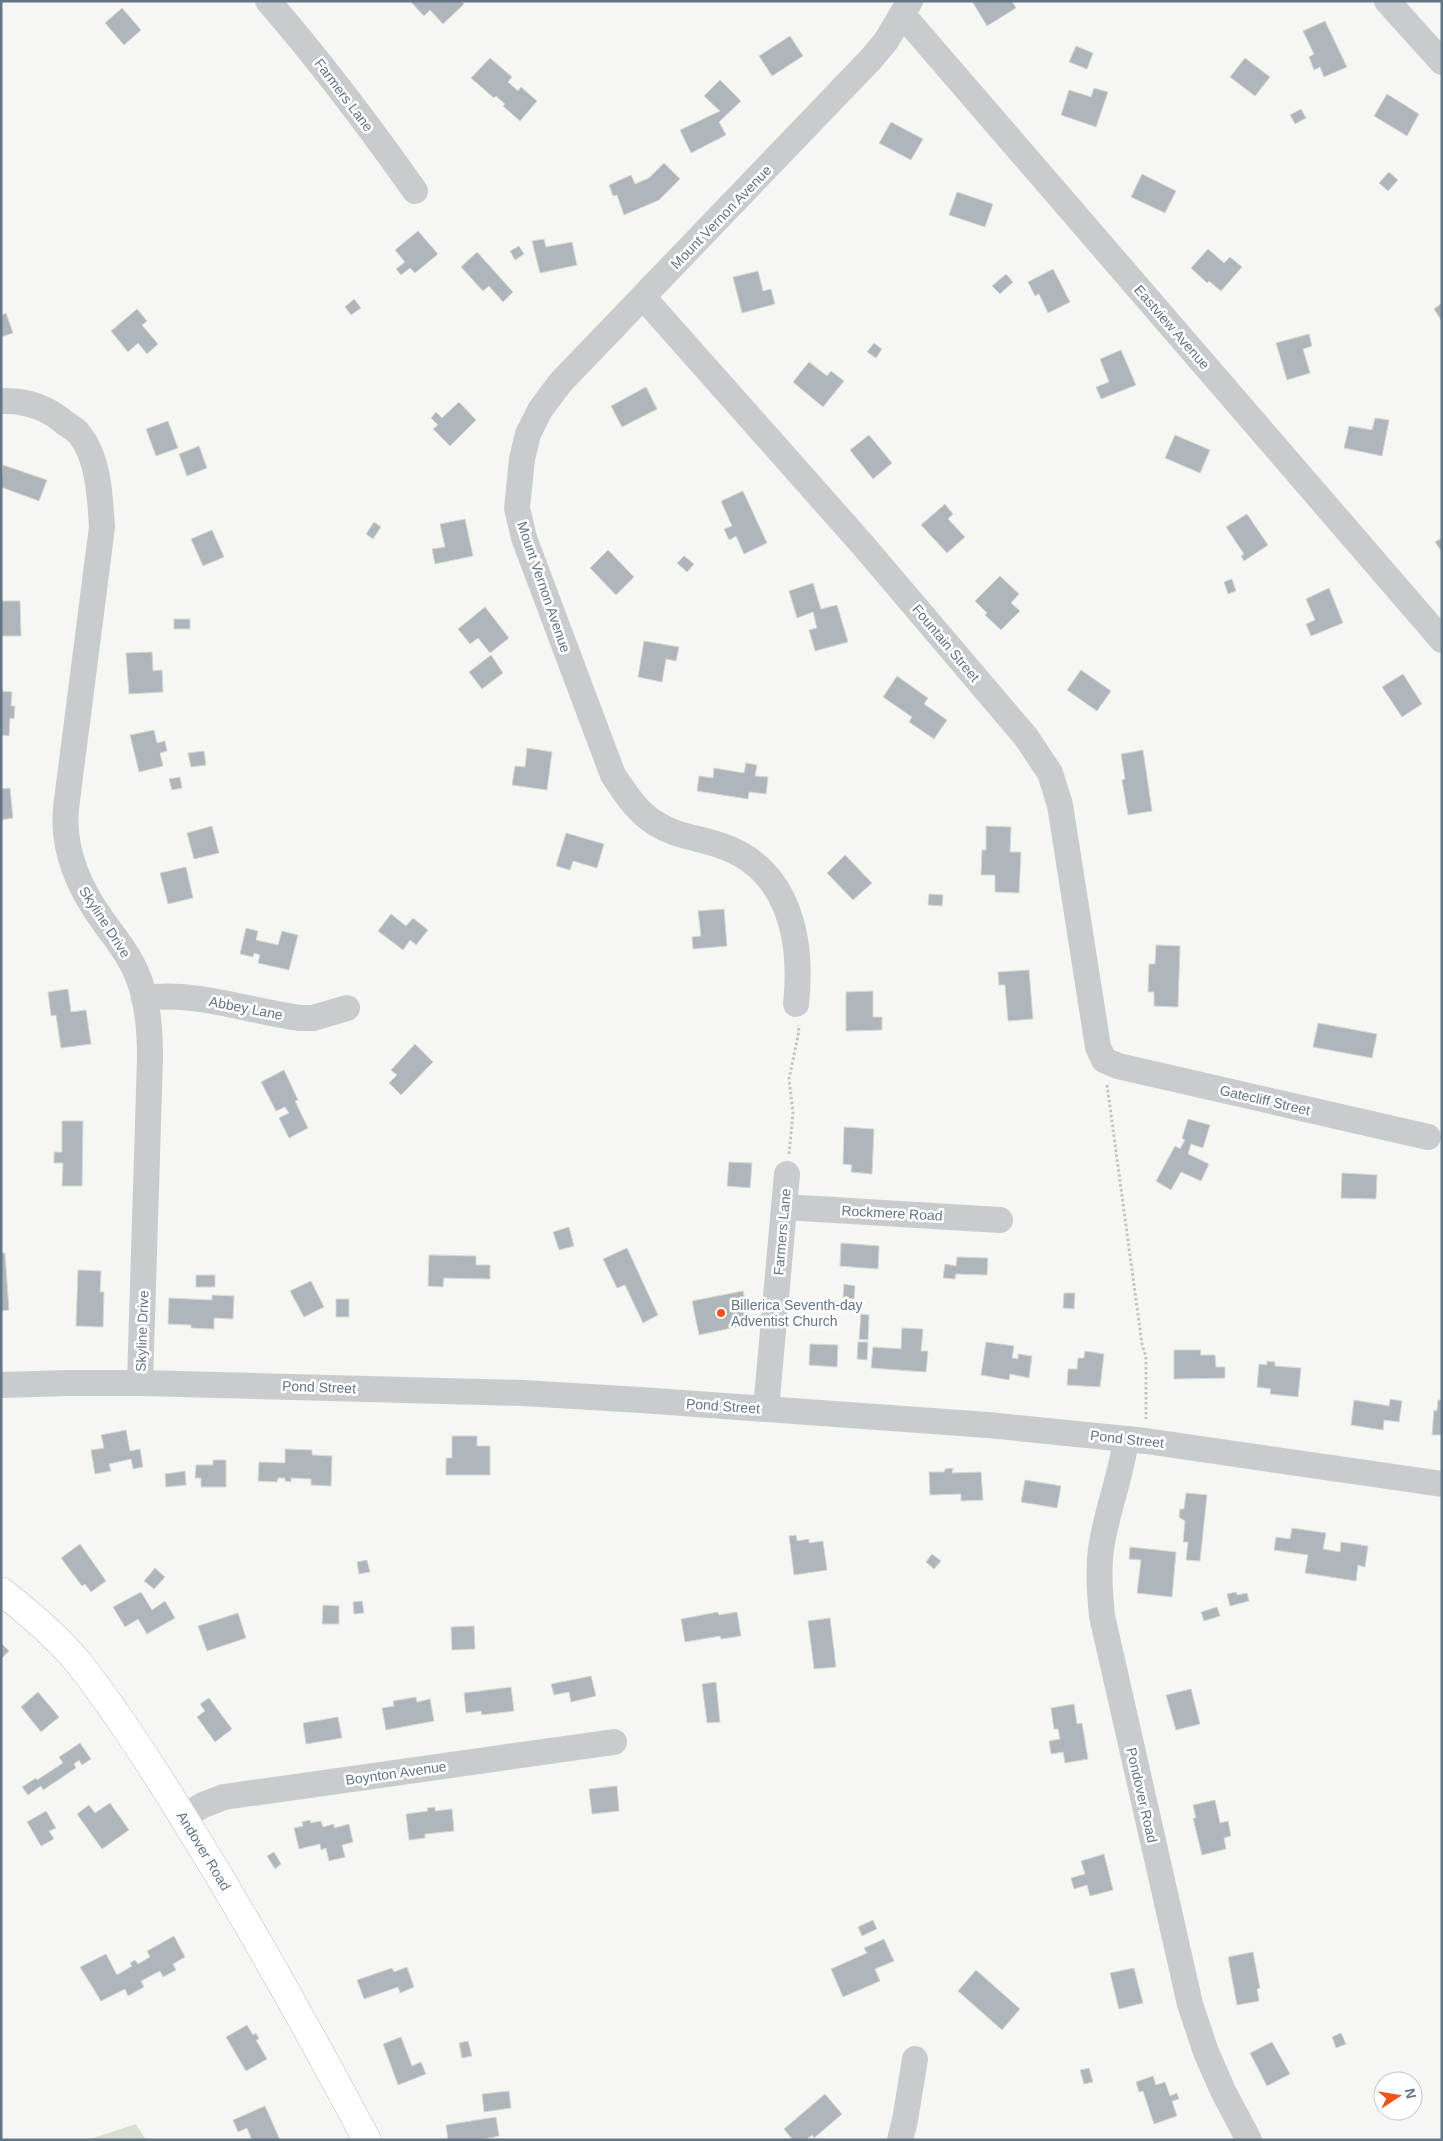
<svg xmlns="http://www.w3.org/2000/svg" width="1443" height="2141" font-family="Arial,sans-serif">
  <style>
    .green { fill: #d7dfd3 }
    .building { fill: #aeb5bb; stroke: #d8d8d5 }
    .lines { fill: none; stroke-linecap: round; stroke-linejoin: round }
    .major-casing { stroke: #b9bdc0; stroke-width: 29 }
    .path { stroke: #c2c3c5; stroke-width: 3; stroke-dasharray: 2.5 2.5; stroke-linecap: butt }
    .minor { stroke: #c9cccf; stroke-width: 26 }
    .major { stroke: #fff; stroke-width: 28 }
    .poi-dot { fill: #f15318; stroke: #fff; stroke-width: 2 }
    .labels { text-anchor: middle; stroke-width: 5; stroke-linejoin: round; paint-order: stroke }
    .street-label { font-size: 14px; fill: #637586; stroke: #fff }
    .poi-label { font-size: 14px; fill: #637586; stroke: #fff; text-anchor: start }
  </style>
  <rect width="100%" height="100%" fill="#f6f7f3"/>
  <path class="green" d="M136,2124L146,2140H87Z"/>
  <g class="building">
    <path d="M410,1H461L464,4L443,24L430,10L424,16Z"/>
    <path d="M972,1H1012L1016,8L987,26Z"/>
    <path d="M122,8L141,30L124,45L105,23Z"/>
    <path d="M1325,21L1347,67L1324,77L1320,67L1314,70L1309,57L1314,54L1303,31Z"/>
    <path d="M790,36L803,56L772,76L759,56Z"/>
    <path d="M1076,46L1093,53L1087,69L1069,62Z"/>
    <path d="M490,58L512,77L508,82L518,91L521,87L537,101L520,121L503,106L505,104L496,96L494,98L471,78Z"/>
    <path d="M1245,58L1270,77L1255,96L1230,77Z"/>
    <path d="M720,80L741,101L719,122L726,135L691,153L680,130L720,111L704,96Z"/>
    <path d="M1094,88L1108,92L1096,127L1061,115L1069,90L1091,97Z"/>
    <path d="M1387,94L1419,114L1407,136L1374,116Z"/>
    <path d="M1301,109L1306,118L1295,124L1290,115Z"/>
    <path d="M891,122L923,139L911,160L879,143Z"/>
    <path d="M664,163L680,179L659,200L624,215L617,195L613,196L609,185L631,175L635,184L649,178Z"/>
    <path d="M1389,172L1398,180L1388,191L1379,183Z"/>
    <path d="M1142,174L1176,191L1165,213L1131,197Z"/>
    <path d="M957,192L993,204L985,227L949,215Z"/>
    <path d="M418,231L438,254L415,273L410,268L401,275L396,269L405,262L395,250Z"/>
    <path d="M544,239L546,247L572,242L577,265L540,273L532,241Z"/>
    <path d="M519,246L524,254L515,260L510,251Z"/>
    <path d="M1208,249L1224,263L1230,257L1242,267L1221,291L1209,281L1207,283L1191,268Z"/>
    <path d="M477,252L513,292L503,302L489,286L483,291L461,267Z"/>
    <path d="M1053,269L1070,302L1048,313L1039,294L1035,296L1028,282Z"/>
    <path d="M758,271L763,291L771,289L775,304L742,313L733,277Z"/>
    <path d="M1006,274L1013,282L1000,294L992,286Z"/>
    <path d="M354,299L361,308L351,315L345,307Z"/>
    <path d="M1442,303V320H1441L1434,309Z"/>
    <path d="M137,309L147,321L142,325L158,344L147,354L138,343L128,352L111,331Z"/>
    <path d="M6,313L13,333L1,337V315Z"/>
    <path d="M1309,334L1312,346L1303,349L1310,373L1287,380L1276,343Z"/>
    <path d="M874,343L882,349L876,358L867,352Z"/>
    <path d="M1121,350L1136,385L1101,399L1096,387L1109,382L1100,359Z"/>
    <path d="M809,362L827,376L831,371L844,381L823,407L793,382Z"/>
    <path d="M646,387L657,409L622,427L611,406Z"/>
    <path d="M459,402L476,420L450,446L433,429L438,425L431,418L436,412L442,418Z"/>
    <path d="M1375,418L1389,420L1382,456L1344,448L1349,426L1372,430Z"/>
    <path d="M168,421L178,448L156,456L146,429Z"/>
    <path d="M869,435L892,463L873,479L850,450Z"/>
    <path d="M1175,435L1210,450L1200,473L1165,458Z"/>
    <path d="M199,446L207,468L187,476L179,454Z"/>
    <path d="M3,465L47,480L39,501L1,487Z"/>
    <path d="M743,491L767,543L744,554L736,536L729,540L724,529L732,526L721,501Z"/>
    <path d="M945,504L953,514L948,519L965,537L947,553L921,525Z"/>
    <path d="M1247,514L1268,545L1244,561L1241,556L1244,554L1226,527Z"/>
    <path d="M465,519L473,556L435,564L432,549L445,547L440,524Z"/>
    <path d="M374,522L381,527L373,539L366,534Z"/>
    <path d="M212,530L224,557L203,566L191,539Z"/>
    <path d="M1442,538V552L1435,542Z"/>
    <path d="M608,550L634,577L616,595L590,568Z"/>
    <path d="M684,556L694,564L687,572L677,563Z"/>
    <path d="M1000,576L1019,594L1011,603L1020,611L1001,630L985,615L987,613L975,601Z"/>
    <path d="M1232,579L1236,591L1228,594L1224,582Z"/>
    <path d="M813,583L821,609L837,605L848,642L815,651L809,630L817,628L813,612L797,618L789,591Z"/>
    <path d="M1329,588L1343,623L1311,636L1306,624L1315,620L1306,599Z"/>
    <path d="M1,601H20L21,636H1Z"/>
    <path d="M485,607L509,638L490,653L478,638L470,644L458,629Z"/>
    <rect x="174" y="619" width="16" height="10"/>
    <path d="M644,641L679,647L676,661L666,659L662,682L638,677Z"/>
    <path d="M152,652L153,671L162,670L163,692L129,694L126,653Z"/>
    <path d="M491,655L503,673L482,689L469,672Z"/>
    <path d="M1081,670L1111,691L1097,711L1067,690Z"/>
    <path d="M1403,674L1422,704L1402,717L1382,687Z"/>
    <path d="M897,676L928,698L924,704L947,720L934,739L909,722L912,717L883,697Z"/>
    <path d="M1,691L12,692L11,706H15L14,719L10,718L9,736L1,735Z"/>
    <path d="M154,730L157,743L165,741L167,751L160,753L163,766L139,772L130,735Z"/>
    <path d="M527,748L552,752L547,790L512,785L515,766L525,767Z"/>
    <path d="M1143,750L1152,811L1128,815L1122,780L1125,779L1121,754Z"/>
    <path d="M204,751L206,765L191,767L188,753Z"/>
    <path d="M746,763L757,765L755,776L768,777L766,794L749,792L748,799L697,791L699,776L713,778L714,768L744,773Z"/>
    <path d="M180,777L182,788L172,790L169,779Z"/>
    <path d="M10,788L13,818L1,820V789Z"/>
    <path d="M212,826L219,853L194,859L187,833Z"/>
    <path d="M986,826L1011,827L1010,852H1021L1019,893L995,892V875H981L982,850H986Z"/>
    <path d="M566,833L604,844L597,868L573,861L570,870L556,866Z"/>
    <path d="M845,855L872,883L853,900L827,873Z"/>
    <path d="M186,867L193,898L168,904L160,873Z"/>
    <path d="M929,894L943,895L942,906L928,905Z"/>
    <path d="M724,909L727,946L693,949L692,937L701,936L698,911Z"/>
    <path d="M391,914L406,926L413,918L428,930L416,945L410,940L403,950L378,931Z"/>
    <path d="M246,928L258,931L256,940L278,945L282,931L298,935L289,970L258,963L260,955L254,953L253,957L240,954Z"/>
    <path d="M1156,945L1180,946L1178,1007L1154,1006V992H1148L1149,964H1155Z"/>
    <path d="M1029,970L1033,1019L1008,1021L1005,985H999L998,972Z"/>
    <path d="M68,989L71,1012L86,1010L91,1044L61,1048L56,1015L51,1016L48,992Z"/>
    <path d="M873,991V1017H882V1030L846,1031V992Z"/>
    <path d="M1318,1023L1377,1034L1372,1058L1313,1047Z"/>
    <path d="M415,1044L433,1062L401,1095L389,1083L397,1075L391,1070Z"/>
    <path d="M284,1070L298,1100L295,1101L308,1128L289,1138L279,1118L289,1113L285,1107L276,1111L261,1082Z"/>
    <path d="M1188,1119L1210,1125L1203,1148L1191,1144L1188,1154L1209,1164L1201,1181L1181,1172L1171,1190L1156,1181L1175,1146L1180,1149L1185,1140L1182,1138Z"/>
    <path d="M62,1121H83L82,1186H62L63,1163H54V1152H62Z"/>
    <path d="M844,1127L874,1129L872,1174L851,1172L852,1165L843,1164Z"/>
    <path d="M729,1162L752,1163L750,1188L727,1186Z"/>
    <path d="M1342,1173L1377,1175L1376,1199L1341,1198Z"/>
    <path d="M569,1227L574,1246L559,1250L553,1232Z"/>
    <path d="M841,1243L879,1246L878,1269L840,1266Z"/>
    <path d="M627,1248L658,1315L643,1323L625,1285L617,1288L603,1259Z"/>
    <path d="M1,1253H5L9,1310L1,1311Z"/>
    <path d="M429,1255L476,1256V1265H490V1279L444,1278L443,1287L428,1286Z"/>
    <path d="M957,1257L988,1258L987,1275L956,1274L955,1279L943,1278L945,1264L956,1266Z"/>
    <path d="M78,1270L101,1271L100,1292H104L103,1327L76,1326Z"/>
    <rect x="196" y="1275" width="19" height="12"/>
    <path d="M311,1281L324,1307L304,1317L290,1291Z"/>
    <path d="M844,1284L855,1286L854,1299L843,1298Z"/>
    <path d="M743,1291L750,1324L699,1335L692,1301Z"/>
    <path d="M1064,1293H1075L1074,1309L1063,1308Z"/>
    <path d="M212,1295L234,1296L233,1319L214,1318V1329L191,1328V1325L168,1324L169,1298L212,1300Z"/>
    <rect x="336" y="1299" width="13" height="18"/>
    <path d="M861,1314L869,1315L868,1340L859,1339Z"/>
    <path d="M902,1328L923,1329L921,1351H928L926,1372L871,1368L873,1347L901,1349Z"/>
    <path d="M858,1342H868L867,1360L857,1359Z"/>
    <path d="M986,1342L1014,1346L1012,1358L1018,1359V1354L1032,1356L1029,1378L1010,1374L1009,1380L981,1375Z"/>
    <path d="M810,1344L838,1345L837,1367L809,1365Z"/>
    <path d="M1174,1350H1201L1200,1355H1215L1216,1367H1225V1378L1174,1379Z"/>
    <path d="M1085,1351L1104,1354L1100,1387L1067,1385L1068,1369H1077L1078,1358H1084Z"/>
    <path d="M1267,1361L1275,1362V1366L1301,1368L1298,1397L1270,1394L1271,1389L1257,1387L1259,1364L1267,1365Z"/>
    <path d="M1390,1399L1402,1401L1399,1422L1384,1420L1383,1430L1351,1425L1354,1400L1389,1406Z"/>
    <path d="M1438,1400H1442V1435H1432L1434,1410L1437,1411Z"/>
    <path d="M126,1430L130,1451L140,1449L143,1467L133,1469L131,1459L109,1464L111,1471L95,1474L91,1450L104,1448L101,1435Z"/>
    <path d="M452,1436H477V1446H490V1475H446V1458H452Z"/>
    <path d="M285,1449L312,1450V1455L332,1456L331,1486L311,1485V1479L291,1478V1482L285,1481V1478H278L277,1482L258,1481L259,1462L285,1463Z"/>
    <path d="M213,1460H226V1487H201V1478H195L196,1465H213Z"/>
    <path d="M953,1468L952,1473L981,1472L983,1500L961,1501V1494L930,1495L929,1472H944L945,1469Z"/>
    <path d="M185,1471L186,1485L166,1487L165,1474Z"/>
    <path d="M1025,1480L1061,1486L1057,1508L1021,1502Z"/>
    <path d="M1186,1493L1207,1495L1200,1561L1186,1560L1188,1542H1183L1185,1521L1179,1517L1180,1509H1184Z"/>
    <path d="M1292,1528L1326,1533L1323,1549L1340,1552L1341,1542L1368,1546L1365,1567L1358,1565L1356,1581L1305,1573L1308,1555L1274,1550L1276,1537L1290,1539Z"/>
    <path d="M796,1535L797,1541L809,1539V1543L823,1541L827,1570L794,1575L789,1536Z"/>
    <path d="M80,1544L106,1581L91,1592L85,1584L82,1586L61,1558Z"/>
    <path d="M1130,1547L1176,1552L1172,1597L1137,1593L1141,1560L1129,1559Z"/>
    <path d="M932,1554L941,1561L934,1569L926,1562Z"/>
    <path d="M367,1560L370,1572L359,1574L357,1562Z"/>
    <path d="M155,1568L165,1577L154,1589L144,1581Z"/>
    <path d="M141,1592L152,1610L165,1601L175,1618L147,1634L138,1619L125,1627L113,1607Z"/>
    <path d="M1236,1592L1237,1595L1247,1593L1249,1601L1230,1606L1227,1594Z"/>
    <path d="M362,1601L364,1613L354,1614L353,1602Z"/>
    <path d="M323,1605L339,1606V1624H322Z"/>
    <path d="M1217,1607L1220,1616L1204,1621L1201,1612Z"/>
    <path d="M718,1612L719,1615L737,1612L741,1636L721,1639L720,1636L685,1642L681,1619Z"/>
    <path d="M238,1613L246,1638L207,1651L198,1626Z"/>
    <path d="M830,1618L836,1667L814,1669L808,1621Z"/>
    <path d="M474,1626L475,1649L452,1650L451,1627Z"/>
    <path d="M1,1643L9,1651L1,1659Z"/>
    <path d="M591,1676L596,1696L571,1702L569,1692L554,1695L551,1684Z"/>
    <path d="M716,1682L720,1722L707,1723L702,1684Z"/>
    <path d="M511,1687L514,1711L482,1715L481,1711L466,1713L464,1693Z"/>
    <path d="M1191,1689L1200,1724L1176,1730L1166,1695Z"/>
    <path d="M38,1692L59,1717L41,1732L21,1707Z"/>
    <path d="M416,1697L417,1702L430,1699L434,1721L386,1730L382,1708L394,1706L393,1701Z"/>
    <path d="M209,1698L232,1729L215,1742L197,1717L205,1711L200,1704Z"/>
    <path d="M1074,1704L1077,1724L1082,1723L1088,1759L1065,1763L1063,1752L1051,1754L1049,1741L1060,1739L1058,1729H1054L1051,1708Z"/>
    <path d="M338,1717L342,1738L306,1744L303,1723Z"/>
    <path d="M80,1743L91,1759L82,1765L79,1760L74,1764L76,1768L43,1790L41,1786L28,1795L22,1787L36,1778L37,1780L63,1763L59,1757Z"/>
    <path d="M617,1786L619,1811L592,1814L589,1789Z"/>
    <path d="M1215,1800L1220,1823L1228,1821L1231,1836L1224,1838L1226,1849L1202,1855L1193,1818H1196L1193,1805Z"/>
    <path d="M110,1803L129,1830L102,1849L77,1814L89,1805L95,1813Z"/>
    <path d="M435,1807V1811L452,1809L454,1831L425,1834V1838L409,1840L406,1814L428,1811L427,1808Z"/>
    <path d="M46,1811L56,1828L49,1831L54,1839L41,1846L27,1822Z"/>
    <path d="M310,1820L311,1823L321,1821L323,1827L334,1824V1828L349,1824L353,1842L342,1845L345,1857L329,1861L326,1848L321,1850L320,1844L299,1849L294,1828L303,1826L302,1822Z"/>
    <path d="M274,1852L281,1864L275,1869L267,1856Z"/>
    <path d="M1104,1854L1113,1890L1090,1896L1087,1885L1074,1889L1071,1878L1085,1874L1081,1861Z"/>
    <path d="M873,1920L877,1929L862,1936L858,1927Z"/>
    <path d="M174,1936L185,1957L173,1964L176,1970L163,1977L160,1971L141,1981L144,1987L128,1996L125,1989L101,2001L80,1967L106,1954L117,1975L132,1966L130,1963L135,1960L138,1964L150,1957L147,1951Z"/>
    <path d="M884,1939L894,1961L875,1969L880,1981L843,1997L831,1969L867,1953L864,1948Z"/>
    <path d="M1253,1952L1260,1988L1257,1989L1259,2001L1237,2005L1228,1957Z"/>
    <path d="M407,1967L414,1987L400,1993L398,1987L364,1999L357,1980L392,1968L394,1972Z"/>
    <path d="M1134,1968L1143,2003L1119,2009L1110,1973Z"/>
    <path d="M976,1970L1020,2009L1002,2030L958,1991Z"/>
    <path d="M247,2025L253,2035L256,2033L259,2039L256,2040L267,2059L246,2071L226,2037Z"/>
    <path d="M1341,2033L1346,2044L1336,2048L1332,2037Z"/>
    <path d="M401,2037L412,2066L421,2062L426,2074L398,2085L383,2044Z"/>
    <path d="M468,2041L472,2056L462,2058L459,2043Z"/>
    <path d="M1272,2042L1290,2074L1267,2086L1250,2053Z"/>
    <path d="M1089,2068L1093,2082L1084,2084L1080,2070Z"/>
    <path d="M1153,2076L1156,2085L1165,2082L1170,2096L1177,2093L1179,2099L1172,2101L1177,2116L1154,2124L1143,2091L1139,2092L1136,2082Z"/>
    <path d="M509,2091L511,2108L484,2112L482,2094Z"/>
    <path d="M825,2094L842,2114L814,2138L812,2135L806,2140H793L784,2129Z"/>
    <path d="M265,2106L280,2140H252L247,2128L238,2132L233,2120Z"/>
    <path d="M496,2117L499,2136L479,2140H448L446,2125Z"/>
  </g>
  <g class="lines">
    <g class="major-casing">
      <g id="major">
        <path id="s1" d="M1,1591C29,1613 59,1638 81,1666C120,1716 155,1771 188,1825C252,1928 310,2033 367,2140"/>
      </g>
    </g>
    <g class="path">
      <path d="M1107,1085L1142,1344L1146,1357V1419"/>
      <path d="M789,1154L793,1113L789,1079L799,1031L798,1025"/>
    </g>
    <g class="minor">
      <path d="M268,1C321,62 369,126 415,191"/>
      <path d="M1387,1L1442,62"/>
      <path d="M902,14L1442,640"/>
      <path d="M643,297L862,544L1026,737L1050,773L1060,805L1098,1047L1104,1060L1118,1066L1428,1137"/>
      <path d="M1,401C25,400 47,407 65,423C70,426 76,430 80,435C99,459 100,498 102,527L66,808C62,850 79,888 103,921C115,938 128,953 136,972C148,998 150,1029 150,1058L140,1383"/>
      <path d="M144,998C197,991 248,1011 300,1018H313L347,1008"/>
      <path d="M796,1004C803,939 789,867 719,845C696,837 677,837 655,823C636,811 626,794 613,775L524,538L517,508L522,459L528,434L540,410L560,383L871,59L886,41L910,1"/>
      <path d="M784,1207L1000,1220"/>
      <path d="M1,1385L67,1383H140L523,1393L641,1400L988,1425L1146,1441L1442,1484"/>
      <path d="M766,1409L787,1174"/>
      <path d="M1126,1439C1121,1478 1106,1512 1101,1549C1098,1571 1100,1594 1102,1616L1190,2004L1206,2052L1223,2091L1249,2140"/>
      <path d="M183,1817L203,1805L224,1797L614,1742"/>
      <path d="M900,2140L905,2120L915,2059"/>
    </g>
    <use href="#major" class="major"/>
  </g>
  <circle class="poi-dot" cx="721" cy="1313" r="5"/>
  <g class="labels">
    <g class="street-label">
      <text transform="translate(344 95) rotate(53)" y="5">Farmers Lane</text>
      <text transform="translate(721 217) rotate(-46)" y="5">Mount Vernon Avenue</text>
      <text transform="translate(1172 327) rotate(49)" y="5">Eastview Avenue</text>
      <text transform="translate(544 587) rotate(71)" y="5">Mount Vernon Avenue</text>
      <text transform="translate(946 643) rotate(50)" y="5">Fountain Street</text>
      <text transform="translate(105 922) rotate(57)" y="5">Skyline Drive</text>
      <text transform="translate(246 1008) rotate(11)" y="5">Abbey Lane</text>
      <text transform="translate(1265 1100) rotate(13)" y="5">Gatecliff Street</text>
      <text transform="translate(892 1213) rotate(3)" y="5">Rockmere Road</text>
      <text transform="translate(782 1232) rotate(-85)" y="5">Farmers Lane</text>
      <text transform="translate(142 1331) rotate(-88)" y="5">Skyline Drive</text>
      <text transform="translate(319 1387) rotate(2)" y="5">Pond Street</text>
      <text transform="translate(723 1406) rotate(4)" y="5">Pond Street</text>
      <text transform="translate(1127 1439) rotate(6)" y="5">Pond Street</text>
      <text transform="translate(396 1773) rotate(-8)" y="5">Boynton Avenue</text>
      <text transform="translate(1142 1795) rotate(77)" y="5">Pondover Road</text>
      <text dy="5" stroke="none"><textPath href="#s1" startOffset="332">Andover Road</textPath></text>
    </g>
    <g class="poi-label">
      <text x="731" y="1310">Billerica Seventh-day<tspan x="731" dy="16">Adventist Church</tspan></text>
    </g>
  </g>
  <rect width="1443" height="2141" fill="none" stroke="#637586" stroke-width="5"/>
  <g transform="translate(1398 2096) rotate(78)"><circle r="24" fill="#ffffff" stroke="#c1c8cf"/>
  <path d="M0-4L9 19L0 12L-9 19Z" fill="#f15318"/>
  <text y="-8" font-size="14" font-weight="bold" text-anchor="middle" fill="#637586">N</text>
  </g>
</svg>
